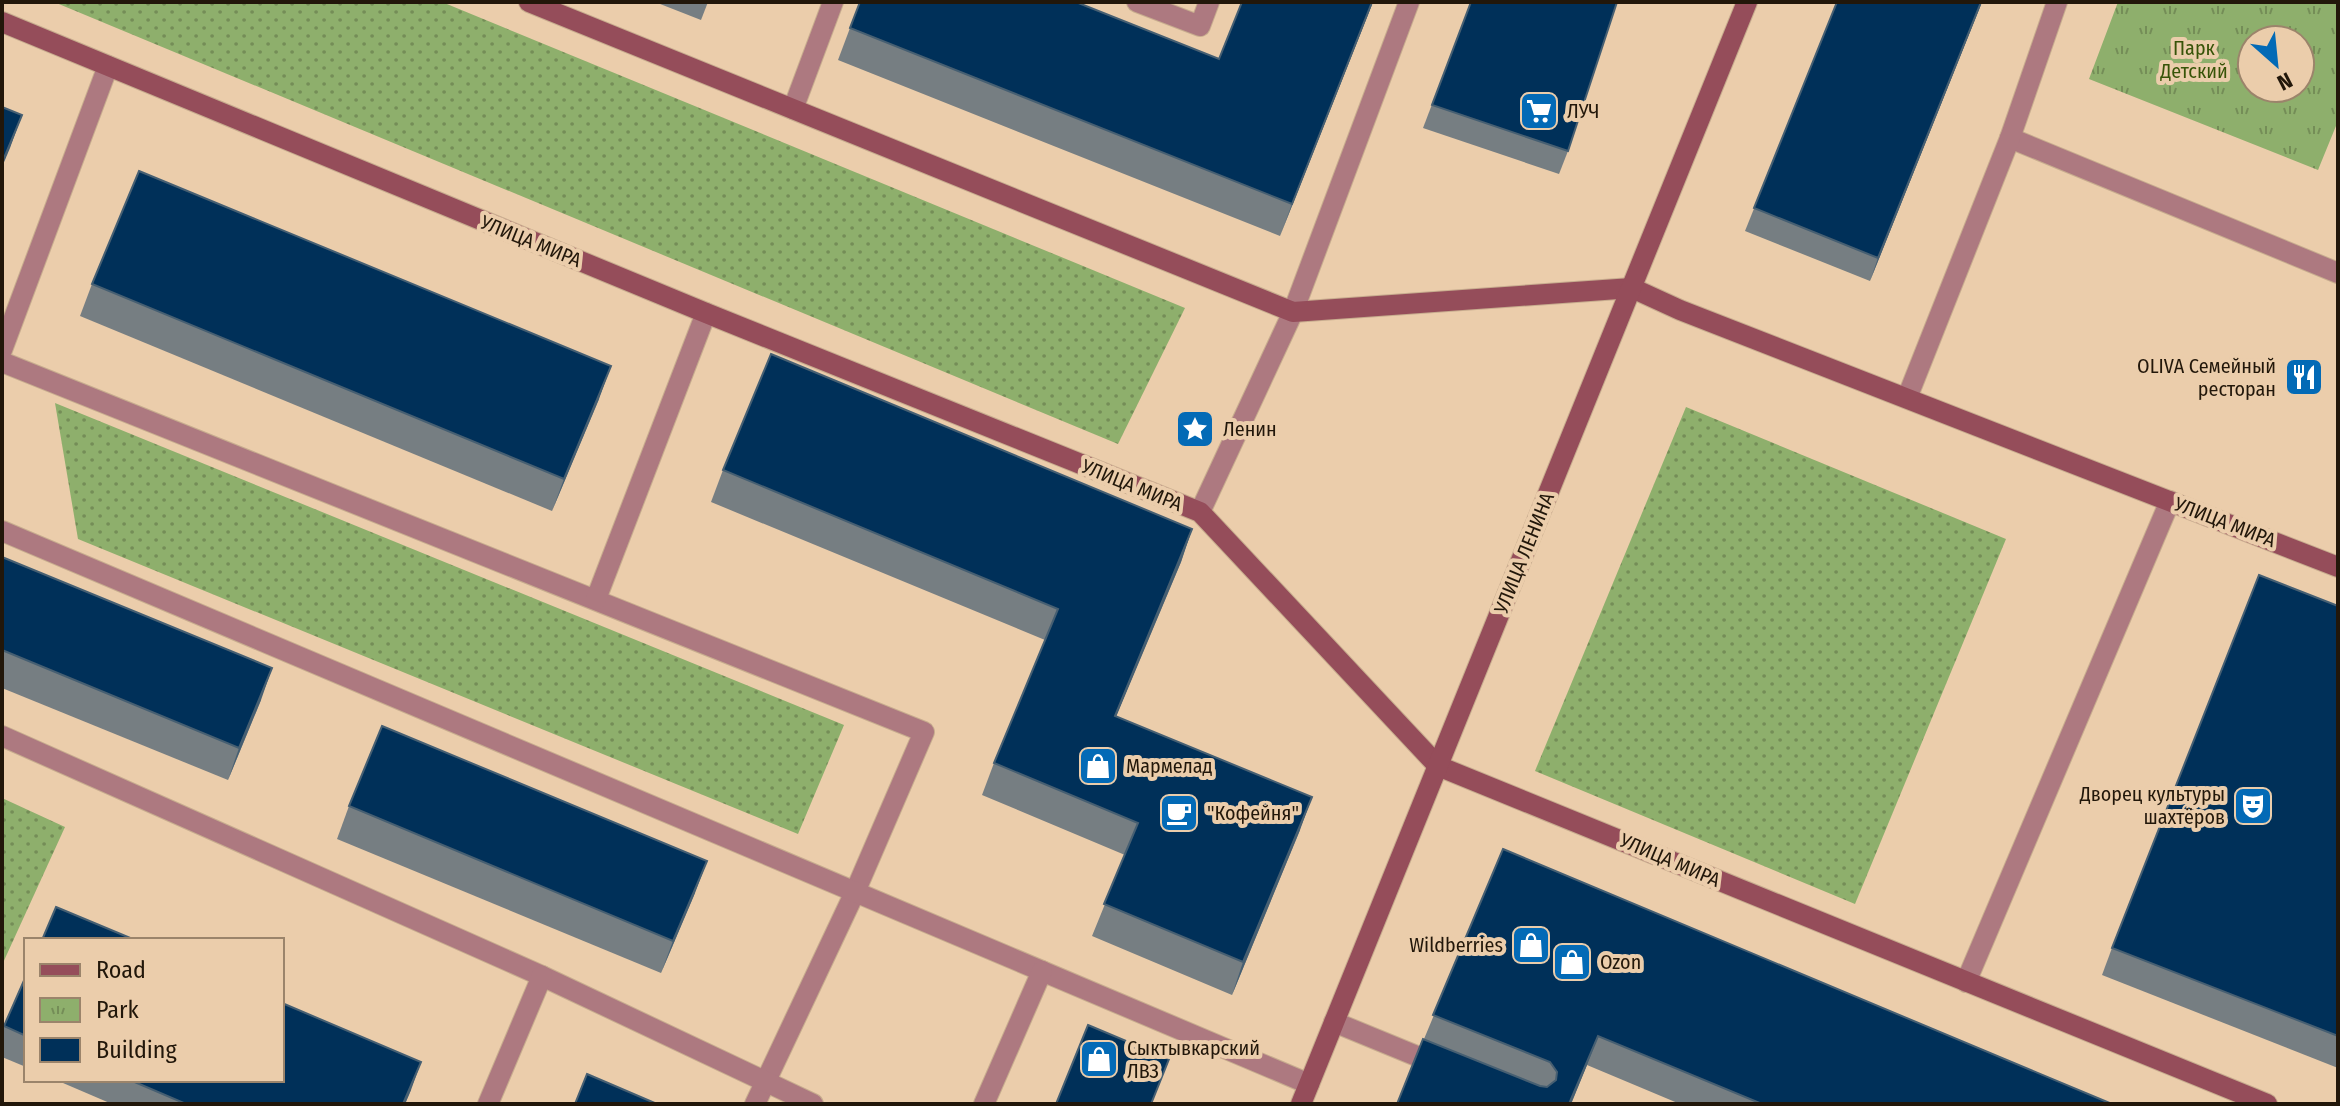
<svg xmlns="http://www.w3.org/2000/svg" width="2340" height="1106" font-family="'Fira Sans Condensed',sans-serif">
  <style>
    .grass { fill: url(#grass-dots) }
    .park { fill: url(#park-tufts); fill-rule: evenodd }
    .lines { fill: none; stroke-linecap: round; stroke-linejoin: round }
    .service-casing { stroke: #c7ac8e; stroke-width: 22 }
    .secondary-casing { stroke: #c7ac8e; stroke-width: 22 }
    .service { stroke: #ad7980; stroke-width: 20 }
    .secondary { stroke: #954d5a; stroke-width: 20 }
    .wall { fill: #767e82 }
    .shaded-wall { fill: #465f72 }
    .building { fill: #003059; stroke: #465f72; stroke-width: 2 }
    .labels { text-anchor: middle; stroke-width: 8; stroke-linejoin: round; paint-order: stroke }
    .park-label { font-size: 20px; fill: #375408; stroke: #ebcdab }
    .poi-label { font-size: 20px; fill: #22170a; stroke: #ebcdab; text-anchor: start }
    .street-label { font-size: 20px; fill: #22170a; stroke: #ebcdab }
  </style>
  <defs>
    <pattern id="grass-dots" width="8" height="8" patternUnits="userSpaceOnUse" patternTransform="scale(2)"><rect width="8" height="8" fill="#8eaf6c"/><path d="M2 2h.1M6 6h.1" fill="none" stroke="#748d57" stroke-width="1.8" stroke-linecap="round"/></pattern>
    <pattern id="park-tufts" width="24" height="20" patternUnits="userSpaceOnUse" patternTransform="scale(2)"><rect width="24" height="20" fill="#8eaf6c"/><path d="M3 7l-1-3M5 7V3M7 7l1-3M15 17l-1-3M17 17v-4M19 17l1-3" fill="none" stroke="#748d57"/></pattern>
  </defs>
  <rect width="100%" height="100%" fill="#ebcdab"/>
  <g class="grass">
    <path d="M54,2H442L1185,308L1118,444Z"/>
    <path d="M55,403L844,725L798,834L78,539Z"/>
    <path d="M1686,407L2006,539L1855,904L1535,771Z"/>
    <path d="M2,798L65,827L2,965Z"/>
  </g>
  <path class="park" d="M2118,2H2338V121L2318,170L2089,79ZM2252,40H2300V88H2252Z"/>
  <g class="lines">
    <g class="service-casing">
      <g id="service">
        <path d="M1137,2L1200,26L1209,2"/>
        <path d="M793,109L833,2"/>
        <path d="M2010,138L2338,273"/>
        <path d="M2,350L108,66"/>
        <path d="M2,362L924,732L855,892L755,1104"/>
        <path d="M1907,398L2010,138L2057,2"/>
        <path d="M1200,512L1293,312L1409,2"/>
        <path d="M2,531L1309,1084"/>
        <path d="M596,599L706,313"/>
        <path d="M2,736L542,976L813,1104"/>
        <path d="M1966,982L2170,501"/>
        <path d="M1334,1022L1441,1066"/>
        <path d="M488,1104L542,976"/>
        <path d="M984,1104L1042,971"/>
      </g>
    </g>
    <g class="secondary-casing">
      <g id="secondary">
        <path d="M529,2L1293,312L1632,288L1680,310L2338,567"/>
        <path d="M2,22L706,313L1200,512L1438,766L2267,1104"/>
        <path d="M1301,1104L1747,2"/>
      </g>
    </g>
    <use href="#service" class="service"/>
    <use href="#secondary" class="secondary"/>
  </g>
  <g class="wall">
    <path d="M655,2H708L701,20Z"/>
    <path d="M1242,2H1373L1280,236L838,60L850,28L1219,59Z"/>
    <path d="M1471,2L1568,151L1559,174L1423,128Z"/>
    <path d="M1837,2H1982L1870,281L1745,231Z"/>
    <path d="M92,284L599,399L552,511L80,316Z"/>
    <path d="M723,470L1192,529L1181,562L1116,716L1300,830L1232,995L1092,936L1125,855L982,795L994,763L1045,640L711,502Z"/>
    <path d="M2,557L261,700L228,780L2,688Z"/>
    <path d="M2338,606V1068L2102,975L2112,948Z"/>
    <path d="M349,806L695,893L661,973L337,839Z"/>
    <path d="M1503,849L2112,1104H1680L1587,1065L1571,1104H1397Z"/>
    <path d="M26,976V1067L2,1057V1032Z"/>
    <path d="M56,1080H282L411,1090L405,1104H112Z"/>
  </g>
  <g class="shaded-wall">
    <path d="M1372,2H1373L1280,236L1292,204Z"/>
    <path d="M1981,2H1982L1870,281L1878,258Z"/>
    <path d="M22,115L10,148L2,167V163Z"/>
    <path d="M611,366L599,399L552,511L564,479Z"/>
    <path d="M1192,529L1181,562L1103,748L1115,716Z"/>
    <path d="M272,668L261,700L228,780L239,748Z"/>
    <path d="M1312,797L1300,830L1232,995L1243,962Z"/>
    <path d="M707,861L695,893L661,973L673,941Z"/>
    <path d="M1598,1036L1587,1065L1571,1104H1569Z"/>
    <path d="M421,1062L411,1090L405,1104H403Z"/>
  </g>
  <g class="building">
    <path d="M860,2H1076L1219,59L1242,2H1372L1292,204L850,28Z"/>
    <path d="M1471,2H1617L1568,151L1432,105Z"/>
    <path d="M1837,2H1981L1878,258L1754,208Z"/>
    <path d="M2,107L22,115L2,163Z"/>
    <path d="M139,171L611,366L564,479L92,284Z"/>
    <path d="M771,354L1192,529L1115,716L1312,797L1243,962L1104,904L1138,823L994,763L1058,609L723,470Z"/>
    <path d="M2,557L272,668L239,748L2,650Z"/>
    <path d="M2259,575L2338,606V1036L2112,948Z"/>
    <path d="M382,726L707,861L673,941L349,806Z"/>
    <path d="M1503,849L2112,1104H1762L1598,1036L1569,1104H1397L1423,1039L1540,1086L1547,1087L1556,1080L1557,1072L1550,1062L1433,1015Z"/>
    <path d="M56,907L135,940H42Z"/>
    <path d="M26,976V1036L4,1026Z"/>
    <path d="M282,1003L421,1062L403,1104H186L130,1080H282Z"/>
    <path d="M1088,1025L1169,1059L1151,1104H1056Z"/>
    <path d="M587,1074L657,1104H575Z"/>
  </g>
  <defs>
    <g id="supermarket-square" transform="scale(2)"><rect x="-9" y="-9" width="18" height="18" rx="4" fill="#036ab6" stroke="#ebcdab"/><path d="M-6-5.5h2.5l.6 2H6L4.5 2H-2.5L-4.4-4H-6ZM-1.5 3.2a1.3 1.3 0 1 0 .1 0ZM3 3.2a1.3 1.3 0 1 0 .1 0Z" fill="#fff"/></g>
    <g id="restaurant-square" transform="scale(2)"><rect x="-9" y="-9" width="18" height="18" rx="4" fill="#036ab6" stroke="#ebcdab"/><path d="M-5-6h1v4h1v-4h1v4h1v-4h1v5L-1.5 .5V6h-2V.5L-5-1ZM5-6V6H3V1.5H1.5Q1.5-4 5-6Z" fill="#fff"/></g>
    <g id="sight-square" transform="scale(2)"><rect x="-9" y="-9" width="18" height="18" rx="4" fill="#036ab6" stroke="#ebcdab"/><path d="M0-6L1.8-2.2L6-1.7L2.9 1.2L3.7 5.4L0 3.3L-3.7 5.4L-2.9 1.2L-6-1.7L-1.8-2.2Z" fill="#fff"/></g>
    <g id="shop-square" transform="scale(2)"><rect x="-9" y="-9" width="18" height="18" rx="4" fill="#036ab6" stroke="#ebcdab"/><path d="M-5-2.5h2.3a2.7 3.5 0 0 1 5.4 0H5L5.5 6h-11ZM-1.5-2.5h3a1.5 2.3 0 0 0-3 0Z" fill="#fff"/></g>
    <g id="theatre-square" transform="scale(2)"><rect x="-9" y="-9" width="18" height="18" rx="4" fill="#036ab6" stroke="#ebcdab"/><path d="M-5-5.5Q0-4 5-5.5V0Q5 5 0 6Q-5 5-5 0ZM-3.3-2.5H-1v1.5H-3.3ZM1-2.5H3.3v1.5H1ZM-2.8 1Q0 5.5 2.8 1Z" fill="#fff"/></g>
    <g id="cafe-square" transform="scale(2)"><rect x="-9" y="-9" width="18" height="18" rx="4" fill="#036ab6" stroke="#ebcdab"/><path d="M-5.5-4.5H6V0H3Q3 3.5 0 3.5H-2.5Q-5.5 3.5-5.5 0ZM3-3.2v2h1.7v-2ZM-6 4.5H4V6H-6Z" fill="#fff"/></g>
  </defs>
  <g fill-rule="evenodd">
    <use href="#supermarket-square" x="1539" y="111"/>
    <use href="#restaurant-square" x="2304" y="377"/>
    <use href="#sight-square" x="1195" y="429"/>
    <use href="#shop-square" x="1098" y="766"/>
    <use href="#theatre-square" x="2253" y="806"/>
    <use href="#cafe-square" x="1179" y="813"/>
    <use href="#shop-square" x="1531" y="945"/>
    <use href="#shop-square" x="1572" y="962"/>
    <use href="#shop-square" x="1099" y="1059"/>
  </g>
  <g class="labels">
    <g class="park-label">
      <text x="2194" y="55">Парк<tspan x="2194" dy="23">Детский</tspan></text>
    </g>
    <g class="poi-label">
      <text x="1567" y="118">ЛУЧ</text>
      <text x="2276" y="373" text-anchor="end">OLIVA Семейный<tspan x="2276" dy="23">ресторан</tspan></text>
      <text x="1223" y="436">Ленин</text>
      <text x="1126" y="773">Мармелад</text>
      <text x="2225" y="801" text-anchor="end">Дворец культуры<tspan x="2225" dy="23">шахтёров</tspan></text>
      <text x="1207" y="820">"Кофейня"</text>
      <text x="1503" y="952" text-anchor="end">Wildberries</text>
      <text x="1600" y="969">Ozon</text>
      <text x="1127" y="1055">Сыктывкарский<tspan x="1127" dy="23">ЛВЗ</tspan></text>
    </g>
    <g class="street-label">
      <text transform="translate(531 241) rotate(22)" y="7">УЛИЦА МИРА</text>
      <text transform="translate(1132 485) rotate(22)" y="7">УЛИЦА МИРА</text>
      <text transform="translate(2225 522) rotate(21)" y="7">УЛИЦА МИРА</text>
      <text transform="translate(1524 553) rotate(-68)" y="7">УЛИЦА ЛЕНИНА</text>
      <text transform="translate(1670 860) rotate(23)" y="7">УЛИЦА МИРА</text>
    </g>
  </g>
  <rect width="2340" height="1106" fill="none" stroke="#22170a" stroke-width="8"/>
  <rect x="24" y="938" width="260" height="144" fill="#ebcdab" stroke="#9b846b" stroke-width="2"/>
  <rect x="40" y="964" width="40" height="12" fill="#954d5a" stroke="#9b846b" stroke-width="2"/>
  <text x="96" y="978" font-size="24" fill="#22170a">Road</text>
  <rect x="40" y="998" width="40" height="24" fill="url(#park-tufts)" stroke="#9b846b" stroke-width="2"/>
  <text x="96" y="1018" font-size="24" fill="#22170a">Park</text>
  <rect x="40" y="1038" width="40" height="24" fill="#003059" stroke="#9b846b" stroke-width="2"/>
  <text x="96" y="1058" font-size="24" fill="#22170a">Building</text>
  <g transform="translate(2276 64) rotate(153)"><circle r="38" fill="#ebcdab" stroke="#9b846b" stroke-width="2"/>
  <path d="M0-6L14 30L0 20L-14 30Z" fill="#036ab6"/>
  <text y="-12" font-size="22" font-weight="bold" text-anchor="middle" fill="#22170a">N</text>
  </g>
</svg>
